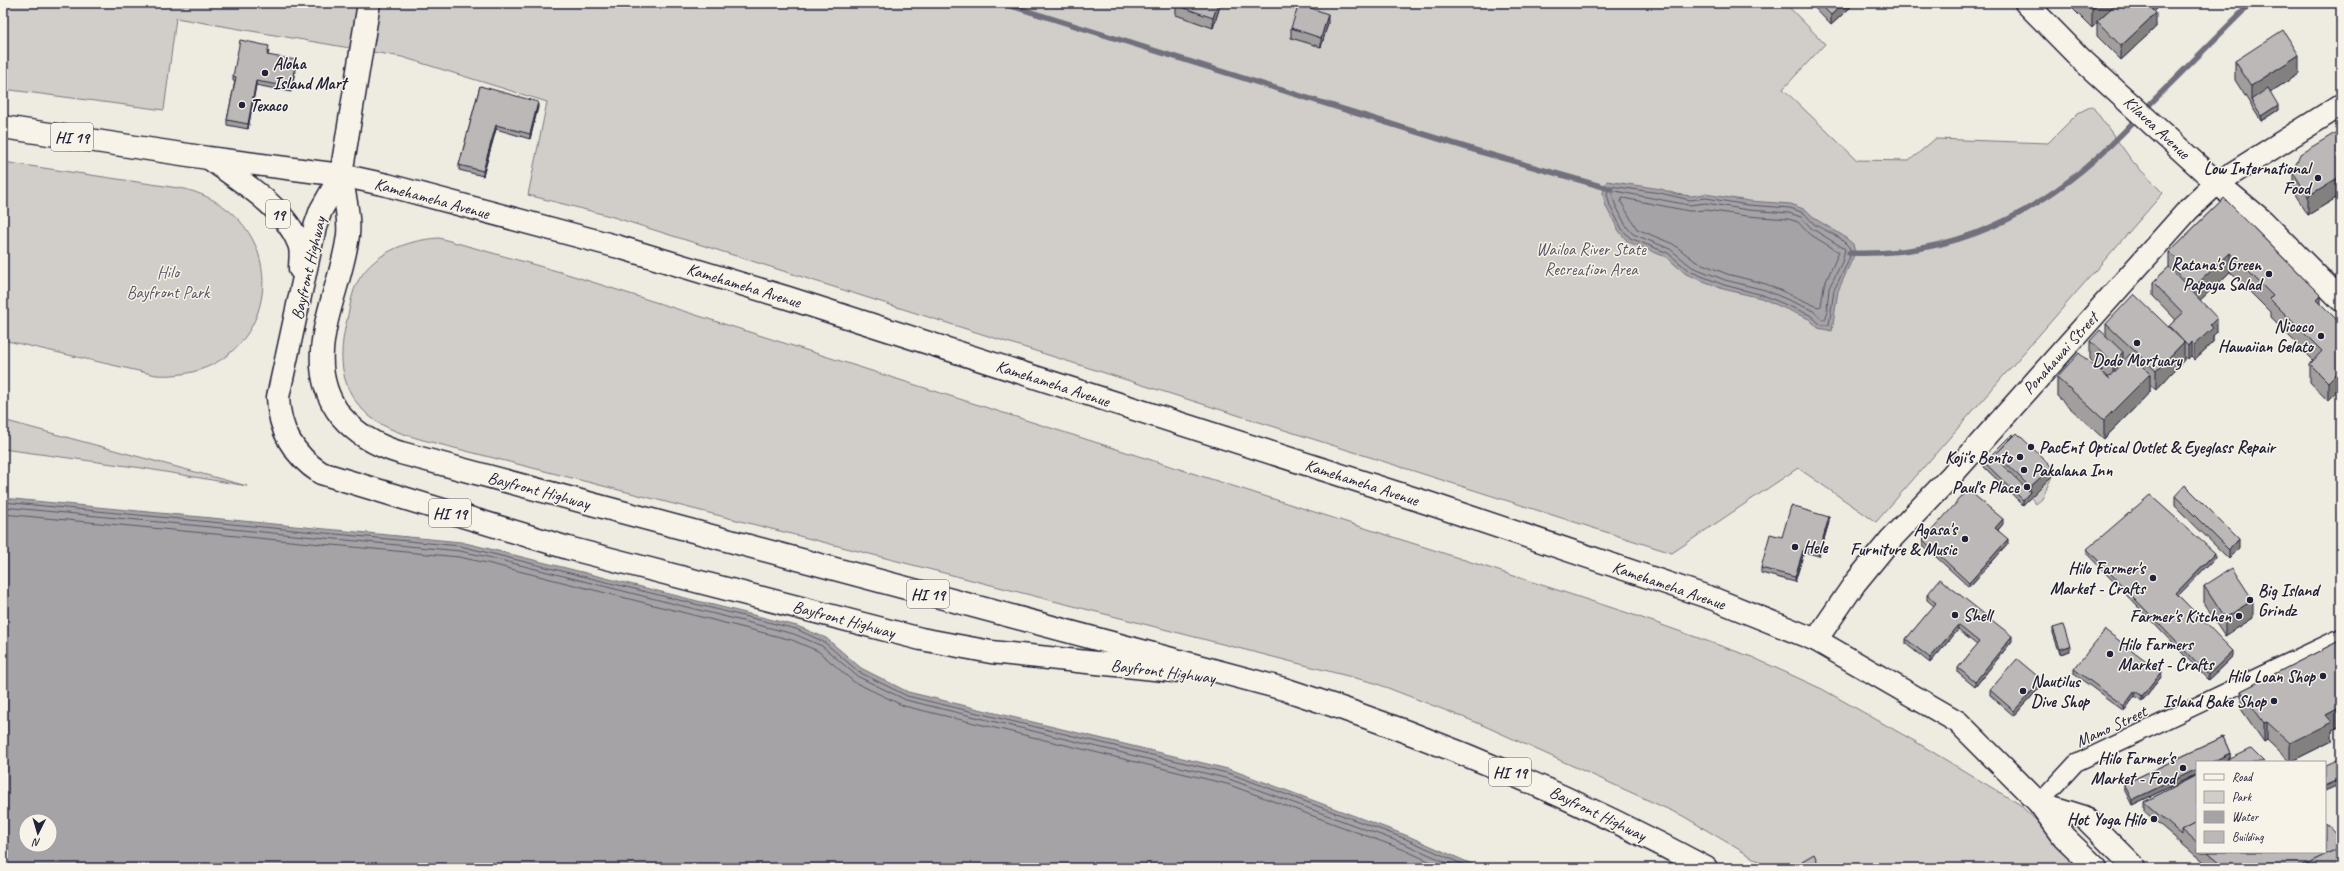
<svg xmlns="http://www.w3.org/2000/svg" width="2344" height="871" font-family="Caveat,sans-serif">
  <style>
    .green { fill: #d1cdc9; stroke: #7a7882 }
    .water { fill: #a6a3a6; stroke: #716f7b; fill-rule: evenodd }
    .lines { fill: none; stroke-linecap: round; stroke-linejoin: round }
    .shore { stroke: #575666; stroke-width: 1 }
    .stream { stroke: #716f7b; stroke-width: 5.5 }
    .street-casing { stroke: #22223b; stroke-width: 19 }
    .secondary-casing { stroke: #22223b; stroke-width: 25 }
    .primary-casing { stroke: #22223b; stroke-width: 25 }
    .street { stroke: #f7f3e8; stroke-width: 16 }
    .secondary { stroke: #f7f3e8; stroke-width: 22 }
    .primary { stroke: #f7f3e8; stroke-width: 22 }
    .wall { fill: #a19e9d; stroke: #22223b }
    .shaded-wall { fill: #838180; stroke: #22223b }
    .building { fill: #bbb8b7; stroke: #22223b }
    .poi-dot { fill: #22223b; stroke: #f7f3e8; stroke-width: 1.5 }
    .labels { text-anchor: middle; stroke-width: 3; stroke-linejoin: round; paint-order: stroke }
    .shield { fill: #f7f3e8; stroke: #62616f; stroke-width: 1 }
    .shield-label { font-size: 16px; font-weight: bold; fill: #22223b }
    .poi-label { font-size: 17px; font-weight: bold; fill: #22223b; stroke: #f7f3e8; text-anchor: end }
    .street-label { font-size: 17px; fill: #22223b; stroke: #f7f3e8 }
    .park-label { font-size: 17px; fill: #575566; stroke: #f7f3e8 }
  </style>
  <rect width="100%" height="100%" fill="#eeebe1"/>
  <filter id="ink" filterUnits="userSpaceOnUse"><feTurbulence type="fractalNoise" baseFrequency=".025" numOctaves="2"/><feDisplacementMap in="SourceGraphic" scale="8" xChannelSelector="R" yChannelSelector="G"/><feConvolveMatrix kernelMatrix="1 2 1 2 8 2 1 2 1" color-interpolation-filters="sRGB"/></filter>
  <g filter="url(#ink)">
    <g class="green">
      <path d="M3,3H1785L1825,44L1783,89L1857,160L1909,161L1935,139L2048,143L2078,113L2092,106L2133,162L2163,193L1876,522L1798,468L1672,553L610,216L528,195L547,102L402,57L176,18L164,110L3,89Z"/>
      <path d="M3,162L185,189C306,221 278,383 156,375L3,340Z"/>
      <path d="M439,238L564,273L1440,552L1628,613L1752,657L1822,689L1916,742L2019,804L2086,868H1770L1683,816L1478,723L1375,683L423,440C400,433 378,427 362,409C339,384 339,354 346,324C349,312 351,296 356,285C371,254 406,240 439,238Z"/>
      <path d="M3,420L247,486L142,468L3,449Z"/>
      <path d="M2052,476L2042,499L2036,504L2030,497Z"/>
    </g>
    <g class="water">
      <path d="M1607,181L1661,189L1676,194L1691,196L1705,194L1749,201L1791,204L1806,210L1817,220L1842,235L1853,244L1855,253L1838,291L1832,331L1818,328L1809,319L1761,298L1723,289L1686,274L1666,257L1628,242L1619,231L1606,207L1603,194L1604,187Z"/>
      <path d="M3,498L461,542L490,549L797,626L826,638L861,668L908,692L1232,770L1408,836L1481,868H3ZM26,821H50V845H26Z"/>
    </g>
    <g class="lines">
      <g class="shore">
        <path d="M1610,186L1660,193L1690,200L1706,198L1748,205L1790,208L1804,213L1814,224L1840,238L1849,247L1851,253L1847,264L1834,290L1829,325H1821L1810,315L1763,295L1724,285L1689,271L1668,253L1630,238L1622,229L1610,206L1607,194Z"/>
        <path d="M1615,191L1689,205L1706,203L1748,210L1789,213L1801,217L1811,228L1845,249L1842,262L1829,288L1826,319L1823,320L1812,310L1765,290L1725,280L1692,267L1670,249L1633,234L1626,226L1615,204L1612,194Z"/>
        <path d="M1623,198L1689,211L1706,210L1747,216L1788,219L1798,222L1808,233L1839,252L1824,286L1821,306L1818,307L1766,284L1727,274L1695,261L1673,244L1637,229L1621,202Z"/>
        <path d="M3,502L460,546L489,553L796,629L824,642L859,672L907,696L1231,774L1406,839L1471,868"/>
        <path d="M3,507L460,551L488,557L794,634L822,646L857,676L906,700L1229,779L1405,844L1459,868"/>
        <path d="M3,514L459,557L487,563L792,640L818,651L854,682L904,706L1227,784L1402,849L1444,868"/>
      </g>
      <g class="stream">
        <path d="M1002,3L1481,152L1611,189"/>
        <path d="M2144,110L2251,3"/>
        <path d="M1849,253C1968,258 2060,202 2138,117"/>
      </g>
      <g class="street-casing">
        <path id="street" d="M2039,803L2076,763L2341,637"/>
      </g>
      <g class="secondary-casing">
        <g id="secondary">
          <path d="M369,3L341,175L387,185L619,247L788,298L1431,504L1714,599L1816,640L1958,722L2039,803L2064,837L2096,868"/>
          <path d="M2026,3L2082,60L2217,183L2263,221L2341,300"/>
          <path d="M1816,640L1855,583L1891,539L1951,476L2188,210L2217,183L2341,105"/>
          <path d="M2039,803L2084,817L2135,868"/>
        </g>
      </g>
      <g class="primary-casing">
        <g id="primary">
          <path d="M3,127L208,158L341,175"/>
          <path d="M210,159C240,181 286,208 299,244C302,251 300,262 300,269"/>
          <path d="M341,175C344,195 350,215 348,235C341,295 297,360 341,416C357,435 377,446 401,453L1284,689C1430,736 1571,795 1706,868"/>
          <path d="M341,175L321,210L315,227L278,397C279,430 293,455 321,473L568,548L921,639L991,652L1174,671"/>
        </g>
      </g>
      <use href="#street" class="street"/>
      <use href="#secondary" class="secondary"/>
      <use href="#primary" class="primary"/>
    </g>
    <g class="wall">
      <path d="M1177,3H1221L1213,28L1176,15V5Z"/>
      <path d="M1793,3H1802L1798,7Z"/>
      <path d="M1810,3H1855L1831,25Z"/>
      <path d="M2067,3H2157V9L2154,12L2156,27L2121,60L2097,36V23L2092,28Z"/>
      <path d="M1328,23L1321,47L1291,38V28Z"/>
      <path d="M269,51L268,55L296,65L291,92L256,85L248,129L227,125V120L235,81H233V76Z"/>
      <path d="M2235,61L2299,74L2270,92L2278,110L2261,121L2235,80Z"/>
      <path d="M480,86L538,107L530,139L496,129L483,176L459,170V165Z"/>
      <path d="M2341,131V195L2308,215L2293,191V172Z"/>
      <path d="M2224,198L2321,304L2341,324V388L2328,401L2310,382V364L2313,360L2270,317V312L2230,272L2200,300L2217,332L2213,336V342L2194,360L2191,357L2188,360L2184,357V360L2156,390L2150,385V392L2104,439L2057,396V377L2108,378V377L2090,359V341L2106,336V324L2169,327V326L2176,320L2153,296V282L2169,267V252Z"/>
      <path d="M2012,434L2052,476L2023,505L1984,467V462Z"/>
      <path d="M2175,496L2239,549L2229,559L2175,506Z"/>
      <path d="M1829,522L1819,556L1804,552L1795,582L1761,573V568L1782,537Z"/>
      <path d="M2003,524L1998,530L2008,544L1969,587L1923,545V540Z"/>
      <path d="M2087,549L2215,558L2178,595L2233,656L2208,680L2087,554Z"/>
      <path d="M2204,586L2253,618L2225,636L2204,604Z"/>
      <path d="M1927,595L2012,641L1975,687L1958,673V668L1977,645L1958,630L1930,663L1906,644V639L1934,606L1927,600Z"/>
      <path d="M2053,628L2070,651L2060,654L2053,633Z"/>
      <path d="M2341,640V726L2332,730V741L2290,762L2267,740L2264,742L2241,709V691Z"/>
      <path d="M2074,669L2161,677L2142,701L2135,696L2124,711L2074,674Z"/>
      <path d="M2042,685L2014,716L1990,695V690Z"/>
      <path d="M2223,737L2230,753V758L2222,762H2197V774L2132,805L2124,789V784Z"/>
      <path d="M2197,775V852H2325L2341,868H2210L2144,811V802Z"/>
      <path d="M1802,861L1818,868H1804L1802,866Z"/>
    </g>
    <g class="shaded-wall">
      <path d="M1218,3H1221L1213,28V18Z"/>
      <path d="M1798,3H1802L1798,7Z"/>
      <path d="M1844,3H1855L1831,25V15Z"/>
      <path d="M2098,3H2117L2097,21V23L2092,28V9Z"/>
      <path d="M2149,3H2157V9L2147,19V4Z"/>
      <path d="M2156,13V27L2121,60V46Z"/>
      <path d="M1328,14V23L1321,47V38Z"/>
      <path d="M2299,55V74L2253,103L2251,100V86Z"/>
      <path d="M296,60V65L291,92V87Z"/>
      <path d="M256,81V85L248,129V124Z"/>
      <path d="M538,102V107L530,139V134Z"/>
      <path d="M2278,105V110L2261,121V116Z"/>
      <path d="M496,125V129L483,176V171Z"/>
      <path d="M2341,176V195L2308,215V196Z"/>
      <path d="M2230,253V272L2193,307V288Z"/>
      <path d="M2321,296V314L2317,300Z"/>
      <path d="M2217,318V332L2213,336V342L2194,360V345L2210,325Z"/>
      <path d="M2184,342V360L2156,390V371Z"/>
      <path d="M2191,342V357L2188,360V346Z"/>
      <path d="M2123,352V371L2113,381V362Z"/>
      <path d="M2341,369V388L2328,401V382Z"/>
      <path d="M2150,374V392L2104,439V420Z"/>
      <path d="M2052,467V476L2023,505V500L2030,492V487Z"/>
      <path d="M1829,517V522L1819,556V552Z"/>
      <path d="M2003,519V524L1995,533V528Z"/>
      <path d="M2008,539V544L1969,587V583Z"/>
      <path d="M2239,539V549L2229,559V550Z"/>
      <path d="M1804,547V552L1795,582V577Z"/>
      <path d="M2215,553V558L2176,598V593Z"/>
      <path d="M2253,600V618L2225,636V618Z"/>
      <path d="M1958,625V630L1930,663V658Z"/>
      <path d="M2012,636V641L1975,687V682Z"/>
      <path d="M2070,646V651L2060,654V649Z"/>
      <path d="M2233,651V656L2208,680V675Z"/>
      <path d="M2161,672V677L2142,701V696Z"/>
      <path d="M2042,680V685L2014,716V711Z"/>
      <path d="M2135,691V696L2124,711V706Z"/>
      <path d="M2341,707V726L2332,730V741L2290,762V743L2326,715Z"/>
      <path d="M2267,722V740L2264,742V723Z"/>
      <path d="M2230,753V758L2222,762H2212Z"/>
      <path d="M2197,769V774L2132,805V800Z"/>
      <path d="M2341,779V784L2325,791V786Z"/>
      <path d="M1818,863V868H1809V867Z"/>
    </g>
    <g class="building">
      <path d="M1177,3H1218L1213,18L1176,5Z"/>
      <path d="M1819,3H1844L1831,15Z"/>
      <path d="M2085,3H2098L2092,9Z"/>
      <path d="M2117,3H2149L2147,4L2156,13L2121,46L2097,21Z"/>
      <path d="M1299,4L1328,14L1321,38L1291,28Z"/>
      <path d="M2283,30L2299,55L2251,86L2235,61Z"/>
      <path d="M240,40L269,46L267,55L296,60L291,87L256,81L248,124L227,120L236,77L233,76Z"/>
      <path d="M480,86L538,102L530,134L496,125L483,171L459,165Z"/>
      <path d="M2268,88L2278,105L2261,116L2251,100Z"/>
      <path d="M2340,130L2341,131V176L2308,196L2293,172L2300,154Z"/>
      <path d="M2224,198L2321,296L2317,300L2341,324V369L2328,382L2310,364L2322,351L2270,299L2273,296L2230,253L2193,288L2174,269L2180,263L2169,252Z"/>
      <path d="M2169,267L2217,318L2210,325L2213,328L2194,345L2191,342L2188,346L2184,342L2169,326L2183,313L2153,282Z"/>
      <path d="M2134,294L2184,342L2156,371L2106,324Z"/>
      <path d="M2100,330L2123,352L2113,362L2090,341Z"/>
      <path d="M2079,353L2110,380L2108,378L2130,354L2150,374L2104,420L2057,377Z"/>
      <path d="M2017,433L2052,467L2030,487L1996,454Z"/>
      <path d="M2012,434L2014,435L1996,454V459L2030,492L2023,500L1984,462Z"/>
      <path d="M2185,485L2239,539L2229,550L2175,496Z"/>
      <path d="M1968,490L2003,519L1995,528L2008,539L1969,583L1923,540Z"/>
      <path d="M2150,495L2215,553L2176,593L2233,651L2208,675L2087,549Z"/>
      <path d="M1791,506L1829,517L1819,552L1804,547L1795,577L1761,568L1770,534L1782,537Z"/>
      <path d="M2232,568L2253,600L2225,618L2204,586Z"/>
      <path d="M1940,579L2012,636L1975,682L1958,668L1979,642L1958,625L1930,658L1906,639L1936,603L1927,595Z"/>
      <path d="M2063,625L2070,646L2060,649L2053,628Z"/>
      <path d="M2105,630L2161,672L2142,696L2135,691L2124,706L2074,669Z"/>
      <path d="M2341,640V707L2326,715L2332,722L2290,743L2267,722L2264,723L2241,691Z"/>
      <path d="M2017,659L2042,680L2014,711L1990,690Z"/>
      <path d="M2223,737L2230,753L2212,762H2197V769L2132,800L2124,784Z"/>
      <path d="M2251,749L2264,762H2224Z"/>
      <path d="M2341,758V779L2325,786V765Z"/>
      <path d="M2197,775V822L2182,830V835L2144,802Z"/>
      <path d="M2197,822V843L2182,830Z"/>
      <path d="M2325,822L2341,839V847L2298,868H2227L2208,852H2325Z"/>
      <path d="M2341,847V868H2298Z"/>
      <path d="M1814,854L1818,863L1809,867L1802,861Z"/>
    </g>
  </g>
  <g class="poi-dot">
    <circle cx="265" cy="73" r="4"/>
    <circle cx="242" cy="105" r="4"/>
    <circle cx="2318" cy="178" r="4"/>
    <circle cx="2269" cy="274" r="4"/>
    <circle cx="2321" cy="336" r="4"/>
    <circle cx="2137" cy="343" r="4"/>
    <circle cx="2031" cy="447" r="4"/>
    <circle cx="2020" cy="457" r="4"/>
    <circle cx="2024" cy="470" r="4"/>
    <circle cx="2027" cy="487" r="4"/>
    <circle cx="1965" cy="539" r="4"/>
    <circle cx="1795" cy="547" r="4"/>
    <circle cx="2153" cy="578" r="4"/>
    <circle cx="2250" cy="600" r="4"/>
    <circle cx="1955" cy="615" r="4"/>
    <circle cx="2239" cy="616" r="4"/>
    <circle cx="2110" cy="654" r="4"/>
    <circle cx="2323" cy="676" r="4"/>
    <circle cx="2023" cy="691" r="4"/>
    <circle cx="2274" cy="701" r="4"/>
    <circle cx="2183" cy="768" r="4"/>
    <circle cx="2154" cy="819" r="4"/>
  </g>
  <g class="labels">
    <g class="shield">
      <rect x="51" y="123" width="42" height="28" rx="3"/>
      <rect x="266" y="200" width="24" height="28" rx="3"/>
      <rect x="429" y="499" width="42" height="28" rx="3"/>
      <rect x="907" y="580" width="42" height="28" rx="3"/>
      <rect x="1489" y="758" width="42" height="28" rx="3"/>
    </g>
    <g class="shield-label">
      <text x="72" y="143">HI 19</text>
      <text x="278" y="220">19</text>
      <text x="450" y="519">HI 19</text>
      <text x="928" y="600">HI 19</text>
      <text x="1510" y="778">HI 19</text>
    </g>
    <g class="poi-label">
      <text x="273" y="69" text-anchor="start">Aloha<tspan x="273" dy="20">Island Mart</tspan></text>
      <text x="250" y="111" text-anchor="start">Texaco</text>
      <text x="2310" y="174">Low International<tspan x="2310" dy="20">Food</tspan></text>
      <text x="2261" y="270">Ratana's Green<tspan x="2261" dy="20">Papaya Salad</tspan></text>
      <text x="2313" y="332">Nicoco<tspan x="2313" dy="20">Hawaiian Gelato</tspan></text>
      <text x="2137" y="366" text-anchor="middle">Dodo Mortuary</text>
      <text x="2039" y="453" text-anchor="start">PacEnt Optical Outlet &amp; Eyeglass Repair</text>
      <text x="2012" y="463">Koji's Bento</text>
      <text x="2032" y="476" text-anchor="start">Pakalana Inn</text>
      <text x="2019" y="493">Paul's Place</text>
      <text x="1957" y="535">Agasa's<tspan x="1957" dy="20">Furniture &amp; Music</tspan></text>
      <text x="1803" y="553" text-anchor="start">Hele</text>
      <text x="2145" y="574">Hilo Farmer's<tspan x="2145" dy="20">Market - Crafts</tspan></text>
      <text x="2258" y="596" text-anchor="start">Big Island<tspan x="2258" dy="20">Grindz</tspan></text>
      <text x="1963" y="621" text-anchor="start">Shell</text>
      <text x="2231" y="622">Farmer's Kitchen</text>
      <text x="2118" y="650" text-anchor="start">Hilo Farmers<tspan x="2118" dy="20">Market - Crafts</tspan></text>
      <text x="2315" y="682">Hilo Loan Shop</text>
      <text x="2031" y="687" text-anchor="start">Nautilus<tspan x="2031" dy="20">Dive Shop</tspan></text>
      <text x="2266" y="707">Island Bake Shop</text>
      <text x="2175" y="764">Hilo Farmer's<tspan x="2175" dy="20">Market - Food</tspan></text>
      <text x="2146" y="825">Hot Yoga Hilo</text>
    </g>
    <g class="street-label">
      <text transform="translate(2157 127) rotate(43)" y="6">Kilauea Avenue</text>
      <text transform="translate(432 198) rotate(15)" y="6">Kamehameha Avenue</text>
      <text transform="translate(308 268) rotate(-77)" y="6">Bayfront Highway</text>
      <text transform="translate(744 285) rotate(17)" y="6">Kamehameha Avenue</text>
      <text transform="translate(2060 353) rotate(-48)" y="6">Ponahawai Street</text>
      <text transform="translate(1053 383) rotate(18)" y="6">Kamehameha Avenue</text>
      <text transform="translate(1362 482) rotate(18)" y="6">Kamehameha Avenue</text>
      <text transform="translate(539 490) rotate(15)" y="6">Bayfront Highway</text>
      <text transform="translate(1669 585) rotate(19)" y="6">Kamehameha Avenue</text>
      <text transform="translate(844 619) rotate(15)" y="6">Bayfront Highway</text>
      <text transform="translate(1163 671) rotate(7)" y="6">Bayfront Highway</text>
      <text transform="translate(2111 726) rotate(-25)" y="6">Mamo Street</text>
      <text transform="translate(1598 813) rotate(26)" y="6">Bayfront Highway</text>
    </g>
    <g class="park-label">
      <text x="1591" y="255">Wailoa River State<tspan x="1591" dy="20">Recreation Area</tspan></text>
      <text x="168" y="278">Hilo<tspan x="168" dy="20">Bayfront Park</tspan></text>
    </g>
  </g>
  <rect width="2344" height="871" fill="none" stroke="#f7f3e8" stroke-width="16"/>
  <rect x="8" y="8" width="2328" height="855" fill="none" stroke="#22223b" stroke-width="1.5" filter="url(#ink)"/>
  <rect x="2196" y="761" width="130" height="92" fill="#f7f3e8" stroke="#a29fa3"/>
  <rect x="2204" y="774" width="20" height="6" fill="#f7f3e8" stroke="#a29fa3"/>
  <text x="2232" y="781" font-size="12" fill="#22223b">Road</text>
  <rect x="2204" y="791" width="20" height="12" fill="#d1cdc9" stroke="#a29fa3"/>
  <text x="2232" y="801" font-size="12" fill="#22223b">Park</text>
  <rect x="2204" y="811" width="20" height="12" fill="#a6a3a6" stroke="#a29fa3"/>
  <text x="2232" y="821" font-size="12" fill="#22223b">Water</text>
  <rect x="2204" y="831" width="20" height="12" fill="#bbb8b7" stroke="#a29fa3"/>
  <text x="2232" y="841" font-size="12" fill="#22223b">Building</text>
  <g transform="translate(38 833) rotate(185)"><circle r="19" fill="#f7f3e8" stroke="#a29fa3"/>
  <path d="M0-3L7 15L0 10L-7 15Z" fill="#22223b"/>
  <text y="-6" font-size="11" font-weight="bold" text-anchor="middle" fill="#22223b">N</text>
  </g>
</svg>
